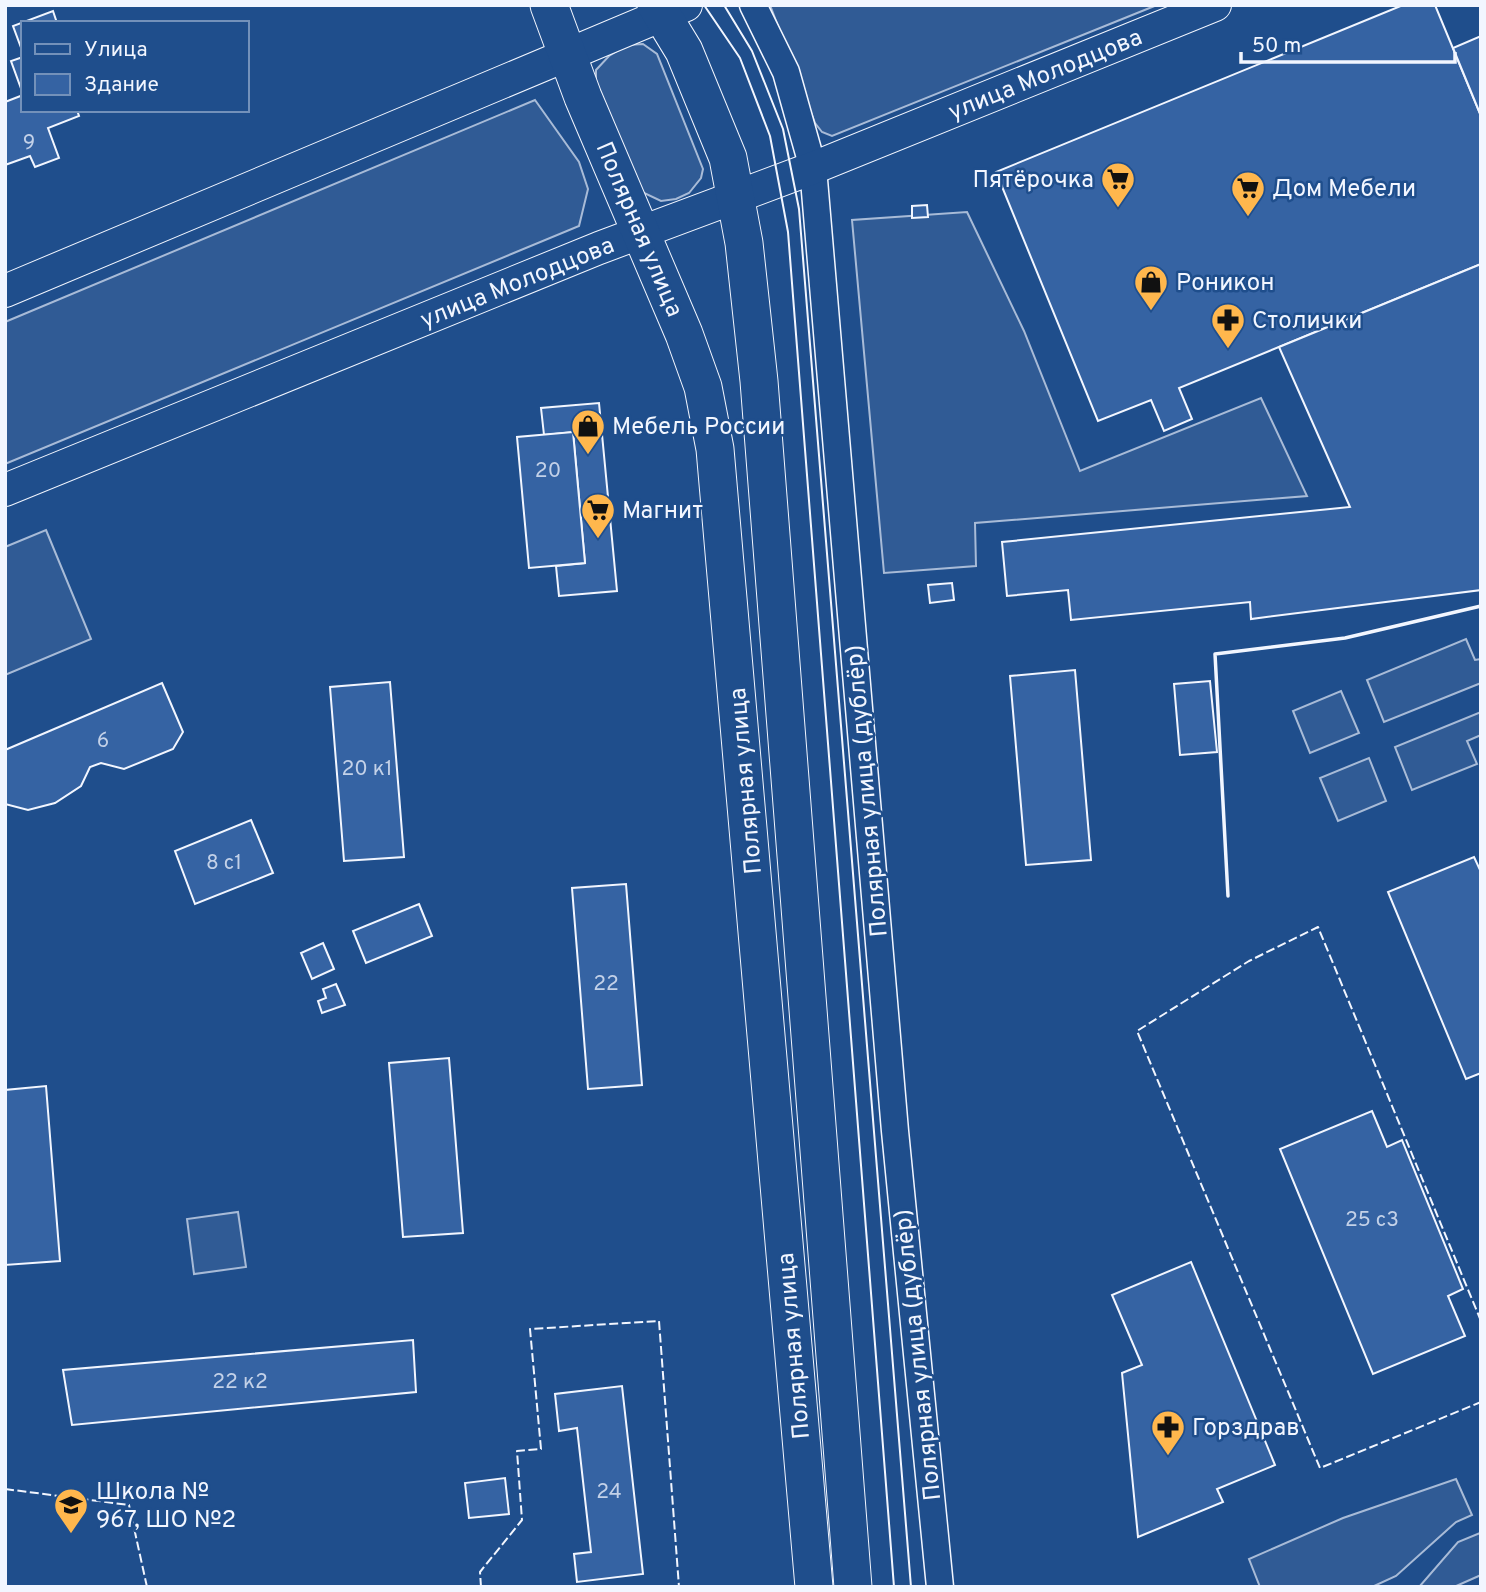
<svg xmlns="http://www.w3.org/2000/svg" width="1486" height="1592" font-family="Overpass,sans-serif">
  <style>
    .built { fill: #305b95; stroke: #a8bbd7; stroke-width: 2 }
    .building { fill: #3563a3; stroke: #f2f6ff; stroke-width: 2 }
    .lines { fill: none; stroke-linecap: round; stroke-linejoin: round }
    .minor-casing { stroke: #f2f6ff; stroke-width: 29 }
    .tertiary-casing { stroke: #f2f6ff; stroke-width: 34 }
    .secondary-casing { stroke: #f2f6ff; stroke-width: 39 }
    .minor { stroke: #1f4e8c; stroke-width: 26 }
    .tertiary { stroke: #1f4e8c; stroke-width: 32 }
    .secondary { stroke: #1f4e8c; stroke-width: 37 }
    .tram { stroke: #f2f6ff; stroke-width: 2 }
    .fence { stroke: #f2f6ff; stroke-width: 2; stroke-dasharray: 9 3.5; stroke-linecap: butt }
    .wall { stroke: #f2f6ff; stroke-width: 3.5 }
    .labels { text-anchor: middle; stroke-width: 5; stroke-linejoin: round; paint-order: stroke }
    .number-label { font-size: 21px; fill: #c3d1e8 }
    .street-label { font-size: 24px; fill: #f2f6ff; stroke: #1f4e8c }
    .poi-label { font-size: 24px; fill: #f2f6ff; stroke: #1f4e8c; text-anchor: start }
  </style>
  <rect width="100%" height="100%" fill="#1f4e8c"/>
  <g class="built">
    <path d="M770,5H1157L832,136L822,132L815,123Z"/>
    <path d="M643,44L657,54L703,169L701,178L689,193L676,199L661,201L642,192L596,82V70L609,56L627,45Z"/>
    <path d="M535,100L579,162L588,189L579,226L5,464V322Z"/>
    <path d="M967,212L1024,331L1080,471L1261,398L1307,496L975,523L976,566L884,573L852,220Z"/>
    <path d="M46,530L91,639L5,675V547Z"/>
    <path d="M1466,639L1475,660L1481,659V683L1384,722L1367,680Z"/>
    <path d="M1341,691L1359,733L1310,753L1293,711Z"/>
    <path d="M1481,712V735L1467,741L1477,764L1412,790L1395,747Z"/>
    <path d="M1369,758L1386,801L1338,821L1320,778Z"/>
    <path d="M238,1212L246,1267L194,1274L187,1219Z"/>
    <path d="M1456,1479L1472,1515L1456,1522L1396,1576L1372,1587H1260L1249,1559L1343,1518Z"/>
    <path d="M1480,1533L1481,1575L1454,1587H1419L1458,1542Z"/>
  </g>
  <g class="building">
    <path d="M1403,5H1435L1481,116V264L1179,388L1192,419L1164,431L1151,400L1098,421L996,172Z"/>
    <path d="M53,11L57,23H23V53L13,26Z"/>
    <path d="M1481,36V116L1453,48Z"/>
    <path d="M23,57V94L11,61Z"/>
    <path d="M23,95V110H77L79,116L48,128L59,158L35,167L30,156L5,165V102Z"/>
    <path d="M927,205L928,217L912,218V206Z"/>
    <path d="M1481,264V590L1251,619L1250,602L1071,620L1068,590L1007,596L1002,542L1350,507L1279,347Z"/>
    <path d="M599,403L617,591L559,596L556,566L585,563L573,432L544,435L541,408Z"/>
    <path d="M573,432L585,563L529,568L517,437Z"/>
    <path d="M952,583L954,600L930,603L928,585Z"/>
    <path d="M1075,670L1091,860L1026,865L1010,676Z"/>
    <path d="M1210,681L1217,752L1180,755L1174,684Z"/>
    <path d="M390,682L404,857L344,861L330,687Z"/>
    <path d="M162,683L183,732L173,749L124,769L101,763L90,767L81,786L55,803L28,810L5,804V750Z"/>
    <path d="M251,820L273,873L195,904L175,851Z"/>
    <path d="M1474,857L1481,872V1073L1466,1079L1388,892Z"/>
    <path d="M626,884L642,1085L588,1089L572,888Z"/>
    <path d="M419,904L432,936L366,963L353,931Z"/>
    <path d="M323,943L334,969L312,979L301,953Z"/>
    <path d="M336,984L345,1005L322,1013L318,1001L326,998L323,989Z"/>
    <path d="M449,1058L463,1233L403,1237L389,1063Z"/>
    <path d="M46,1086L60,1261L5,1265V1090Z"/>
    <path d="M1372,1111L1387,1147L1402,1140L1463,1289L1448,1296L1465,1336L1373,1374L1280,1149Z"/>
    <path d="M1191,1262L1275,1465L1217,1489L1223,1502L1138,1537L1122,1373L1142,1365L1112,1295Z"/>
    <path d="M413,1340L416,1392L72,1425L63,1370Z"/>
    <path d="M622,1386L643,1574L577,1582L574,1554L591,1552L577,1428L559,1431L555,1394Z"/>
    <path d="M505,1478L509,1514L469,1518L465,1483Z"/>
  </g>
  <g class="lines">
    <g class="minor-casing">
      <path id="minor" d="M753,5L786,72L813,168L895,1131L940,1587"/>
    </g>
    <g class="tertiary-casing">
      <g id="tertiary">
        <path d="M5,291L686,5"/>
        <path d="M5,490L599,248L813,168L1215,5"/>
      </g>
    </g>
    <g class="secondary-casing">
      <g id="secondary">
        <path d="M549,5L583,97L684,334L703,387L715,449L814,1587"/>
        <path d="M656,5L684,51L728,158L744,243L759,381L853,1587"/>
      </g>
    </g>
    <use href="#minor" class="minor"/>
    <use href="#tertiary" class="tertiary"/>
    <use href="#secondary" class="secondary"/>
    <g class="tram">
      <path d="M704,5L740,58L770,136L788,232L894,1587"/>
      <path d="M724,5L752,51L783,129L799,209L911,1587"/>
    </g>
    <g class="fence">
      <path d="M1481,1321L1318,927L1249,961L1137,1031L1320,1468L1481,1402"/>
      <path d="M5,1489L129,1505L147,1587"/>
      <path d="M481,1587L480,1572L522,1520L517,1451L541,1449L530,1329L659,1321L679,1587"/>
    </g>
    <path class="wall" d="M1228,896L1215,654L1345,638L1481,606"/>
  </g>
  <defs>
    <g id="supermarket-pin" transform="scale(1.75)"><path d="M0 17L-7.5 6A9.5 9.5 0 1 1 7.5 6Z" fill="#ffb74d" stroke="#1f4e8c"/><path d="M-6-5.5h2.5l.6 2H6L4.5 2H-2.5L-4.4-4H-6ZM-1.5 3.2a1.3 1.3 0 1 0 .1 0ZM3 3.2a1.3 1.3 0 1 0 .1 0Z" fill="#111"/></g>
    <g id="shop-pin" transform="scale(1.75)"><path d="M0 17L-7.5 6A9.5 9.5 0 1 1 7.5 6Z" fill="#ffb74d" stroke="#1f4e8c"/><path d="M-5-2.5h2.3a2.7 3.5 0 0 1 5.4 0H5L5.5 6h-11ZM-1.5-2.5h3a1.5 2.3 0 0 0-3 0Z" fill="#111"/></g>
    <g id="pharmacy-pin" transform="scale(1.75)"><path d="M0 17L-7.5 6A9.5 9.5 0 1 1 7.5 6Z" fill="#ffb74d" stroke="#1f4e8c"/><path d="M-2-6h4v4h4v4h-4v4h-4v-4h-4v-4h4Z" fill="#111"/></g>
    <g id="school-pin" transform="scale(1.75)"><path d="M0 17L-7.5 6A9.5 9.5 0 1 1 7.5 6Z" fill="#ffb74d" stroke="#1f4e8c"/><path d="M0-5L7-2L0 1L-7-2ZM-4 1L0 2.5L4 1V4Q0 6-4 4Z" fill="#111"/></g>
  </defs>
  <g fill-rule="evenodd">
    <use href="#supermarket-pin" x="1118" y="179"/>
    <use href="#supermarket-pin" x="1248" y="188"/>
    <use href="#shop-pin" x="1151" y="282"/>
    <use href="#pharmacy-pin" x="1228" y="320"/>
    <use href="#shop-pin" x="588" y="426"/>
    <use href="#supermarket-pin" x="598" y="510"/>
    <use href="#pharmacy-pin" x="1168" y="1427"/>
    <use href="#school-pin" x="71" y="1505"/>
  </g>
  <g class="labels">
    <g class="number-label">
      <text x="29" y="149">9</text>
      <text x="548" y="477">20</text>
      <text x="103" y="747">6</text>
      <text x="367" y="775">20 к1</text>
      <text x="224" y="869">8 с1</text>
      <text x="606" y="990">22</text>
      <text x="1372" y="1226">25 с3</text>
      <text x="240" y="1388">22 к2</text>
      <text x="609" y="1498">24</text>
    </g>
    <g class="street-label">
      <text transform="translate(1045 74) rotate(-22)" y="8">улица Молодцова</text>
      <text transform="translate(640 229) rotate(67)" y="8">Полярная улица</text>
      <text transform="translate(517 282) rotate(-22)" y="8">улица Молодцова</text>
      <text transform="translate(745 781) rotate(-95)" y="8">Полярная улица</text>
      <text transform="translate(866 791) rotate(-95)" y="8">Полярная улица (дублёр)</text>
      <text transform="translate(793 1346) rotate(-95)" y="8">Полярная улица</text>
      <text transform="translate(917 1355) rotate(-96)" y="8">Полярная улица (дублёр)</text>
    </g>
    <g class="poi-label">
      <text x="1094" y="187" text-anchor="end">Пятёрочка</text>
      <text x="1272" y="196">Дом Мебели</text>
      <text x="1176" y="290">Роникон</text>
      <text x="1252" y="328">Столички</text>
      <text x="612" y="434">Мебель России</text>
      <text x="622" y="518">Магнит</text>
      <text x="1192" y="1435">Горздрав</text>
      <text x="96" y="1499">Школа №<tspan x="96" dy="28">967, ШО №2</tspan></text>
    </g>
  </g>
  <rect width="1486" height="1592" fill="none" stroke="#f2f6ff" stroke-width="14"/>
  <rect x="21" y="21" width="228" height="91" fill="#1f4e8c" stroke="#7391ba" stroke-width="2"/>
  <rect x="35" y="44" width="35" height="10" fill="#1f4e8c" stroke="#7391ba" stroke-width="2"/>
  <text x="84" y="56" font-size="21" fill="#f2f6ff">Улица</text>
  <rect x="35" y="74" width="35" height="21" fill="#3563a3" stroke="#7391ba" stroke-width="2"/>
  <text x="84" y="91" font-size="21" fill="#f2f6ff">Здание</text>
  <path d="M1241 52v10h214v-10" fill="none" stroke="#f2f6ff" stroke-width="3.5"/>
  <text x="1252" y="52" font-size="21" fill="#f2f6ff" stroke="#1f4e8c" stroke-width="5" paint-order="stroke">50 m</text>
</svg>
